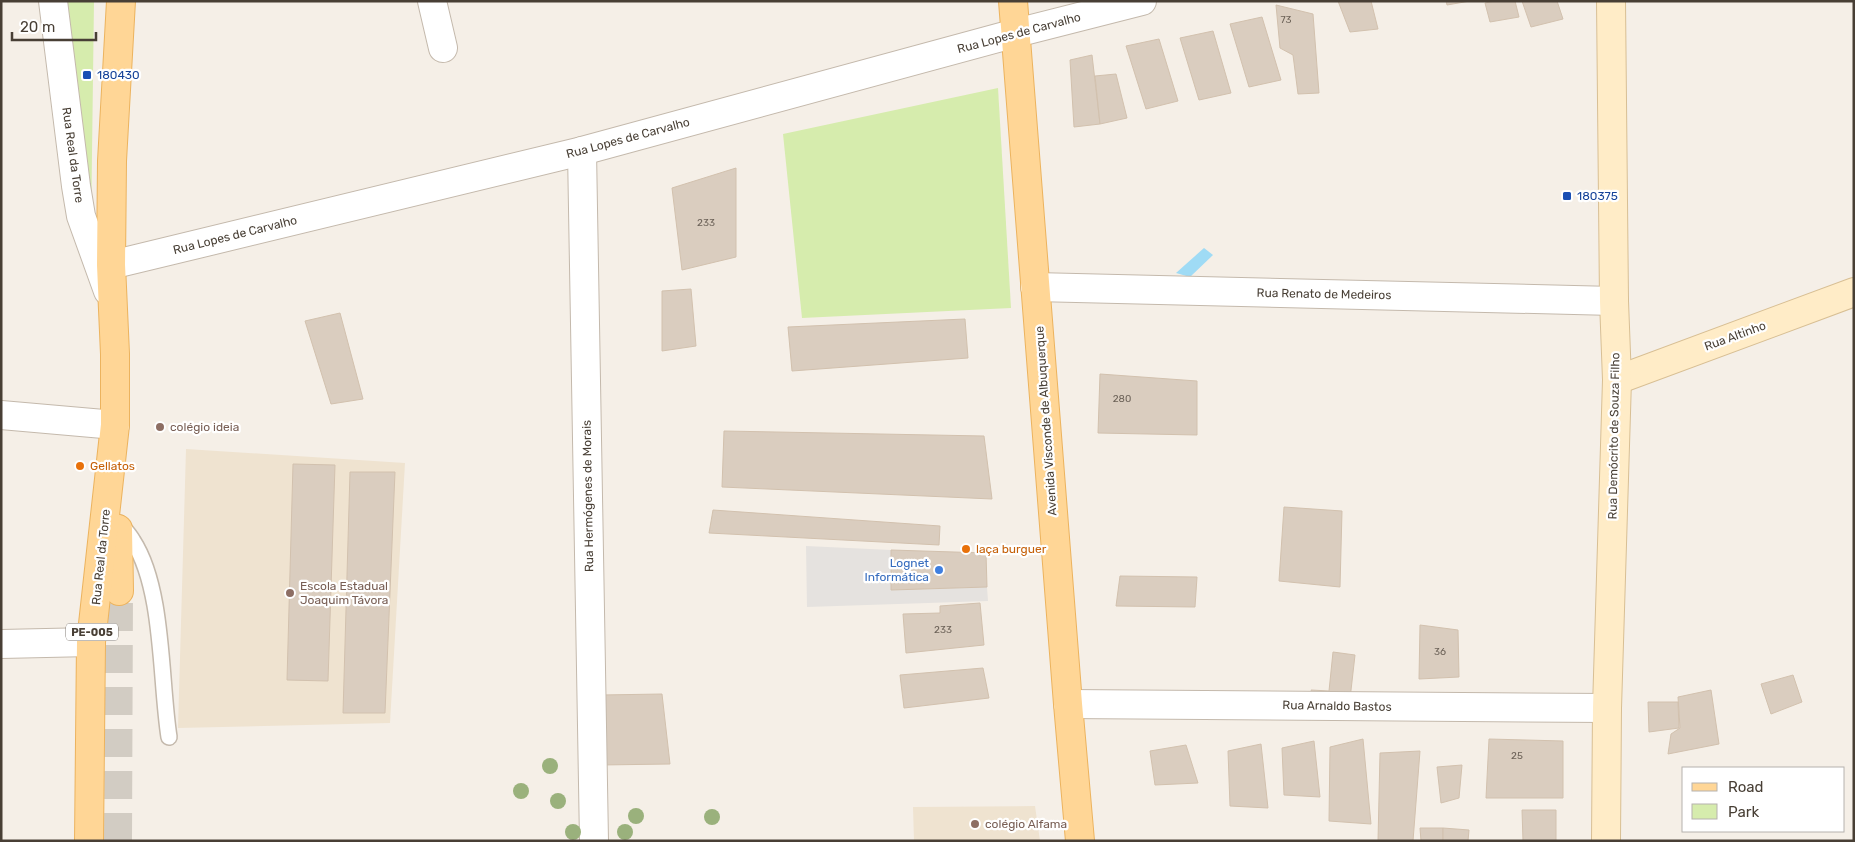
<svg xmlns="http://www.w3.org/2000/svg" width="1855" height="842" font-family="Rubik,sans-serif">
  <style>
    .education { fill: #efe3d0 }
    .green { fill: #d6ecad }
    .parking { fill: #e5e2df }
    .water { fill: #9fdbf5 }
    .building { fill: #dacdbf; stroke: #d2c1ae }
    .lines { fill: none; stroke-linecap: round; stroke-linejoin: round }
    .primary-tunnel { stroke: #d2ccc3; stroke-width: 28; stroke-dasharray: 28 14; stroke-linecap: butt }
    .lane-casing { stroke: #c4b9ac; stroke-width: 18 }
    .street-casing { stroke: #c4b9ac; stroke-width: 30 }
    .secondary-casing { stroke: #d8bf94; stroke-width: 30 }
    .primary-casing { stroke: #ecb35e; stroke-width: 30 }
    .lane { stroke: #fff; stroke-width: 15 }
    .street { stroke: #fff; stroke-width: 28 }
    .secondary { stroke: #ffecc7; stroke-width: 28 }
    .primary { stroke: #ffd696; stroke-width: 28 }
    .tree { fill: #9ab17c }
    .transit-dot { fill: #1a4fb4; stroke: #fff; stroke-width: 2 }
    .education-dot { fill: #8d6e63; stroke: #fff; stroke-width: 2 }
    .food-dot { fill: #e8710a; stroke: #fff; stroke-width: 2 }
    .shop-dot { fill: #3f7fe0; stroke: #fff; stroke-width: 2 }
    .labels { text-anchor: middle; stroke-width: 4.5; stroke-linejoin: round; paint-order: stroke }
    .number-label { font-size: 10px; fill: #6c6258 }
    .shield { fill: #fff; stroke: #7f7972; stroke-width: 1 }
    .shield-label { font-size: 11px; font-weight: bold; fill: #483f35 }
    .street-label { font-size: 12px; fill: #483f35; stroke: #fff }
    .transit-label { font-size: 12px; fill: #164399; stroke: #fff; text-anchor: start }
    .education-label { font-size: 12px; fill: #785e54; stroke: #fff; text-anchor: start }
    .food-label { font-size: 12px; fill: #c56008; stroke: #fff; text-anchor: start }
    .shop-label { font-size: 12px; fill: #366cbe; stroke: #fff; text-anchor: end }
  </style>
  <rect width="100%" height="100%" fill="#f5efe7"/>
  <g class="education">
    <path d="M186,449L405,463L390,723L178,728Z"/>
    <path d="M1035,806L1040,841H914L913,807Z"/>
  </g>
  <g class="green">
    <path d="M67,1H94L91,230L69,15Z"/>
    <path d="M998,88L1011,308L802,318L783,134Z"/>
  </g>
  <path class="parking" d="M806,546L891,550L892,590L987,587L988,601L807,607Z"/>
  <path class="water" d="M1204,248L1213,255L1190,277L1176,273Z"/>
  <g class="building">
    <path d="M1338,1H1371L1378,29L1350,32Z"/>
    <path d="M1446,1H1470L1447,5Z"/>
    <path d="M1495,1H1515L1519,17L1490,22L1485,3Z"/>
    <path d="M1522,1H1557L1563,19L1531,27Z"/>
    <path d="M1276,5L1313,14L1319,93L1298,94L1293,55L1280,48Z"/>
    <path d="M1262,17L1281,80L1249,87L1230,24Z"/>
    <path d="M1213,31L1231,93L1199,100L1180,38Z"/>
    <path d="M1159,39L1178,101L1146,109L1126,46Z"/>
    <path d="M1092,55L1100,124L1074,127L1070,60Z"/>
    <path d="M1116,74L1127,118L1100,124L1095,76Z"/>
    <path d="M736,168V257L682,270L672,188Z"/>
    <path d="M691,289L696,346L662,351V291Z"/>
    <path d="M340,313L363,399L331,404L305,321Z"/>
    <path d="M965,319L968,358L792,371L788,327Z"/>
    <path d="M1100,374L1197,381V435L1098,433Z"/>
    <path d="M724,431L984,436L992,499L722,487Z"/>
    <path d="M293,464L335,465L328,681L287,680Z"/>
    <path d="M350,472H395L385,713H343Z"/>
    <path d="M1284,507L1342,511L1340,587L1279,581Z"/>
    <path d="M713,510L940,526L939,545L709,533Z"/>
    <path d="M891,550L986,553L987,587L891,590Z"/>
    <path d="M1120,576L1197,577L1195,607L1116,606Z"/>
    <path d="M980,603L984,645L906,653L903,614L940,613V606Z"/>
    <path d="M1420,625L1458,630L1459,677L1419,679Z"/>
    <path d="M1333,652L1355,655L1350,699H1315L1311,690L1329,691Z"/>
    <path d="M983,668L989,698L904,708L900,675Z"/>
    <path d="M1793,675L1802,702L1771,714L1761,684Z"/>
    <path d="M1711,690L1719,744L1668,754L1671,734L1680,728L1678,697Z"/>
    <path d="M662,694L670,764L600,765L601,695Z"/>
    <path d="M1648,702H1678L1679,728L1649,732Z"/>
    <path d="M1363,739L1371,824L1329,821L1330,747Z"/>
    <path d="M1489,739L1563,741V798H1486Z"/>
    <path d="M1314,741L1320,797L1284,795L1282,748Z"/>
    <path d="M1261,744L1268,808L1230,806L1228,751Z"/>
    <path d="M1186,745L1198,783L1155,785L1150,751Z"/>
    <path d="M1420,751L1413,841H1378L1380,753Z"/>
    <path d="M1462,765L1459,798L1441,803L1437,767Z"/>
    <path d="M1522,810H1556V841H1523Z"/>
    <path d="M1420,828H1443V841H1421Z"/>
    <path d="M1443,828L1469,830L1468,841H1443Z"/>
  </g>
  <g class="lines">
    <path class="primary-tunnel" d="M118,841L119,591"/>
    <g class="lane-casing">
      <path id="lane" d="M119,523C124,529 129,534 133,541C164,589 160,680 169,737"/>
    </g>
    <g class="street-casing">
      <g id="street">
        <path d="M53,1L76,186L81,216L108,291"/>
        <path d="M432,1L443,48"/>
        <path d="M582,151L594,841"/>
        <path d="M111,265L582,151L1016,33L1142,1"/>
        <path d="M1035,287L1614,301"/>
        <path d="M1,415L115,425"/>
        <path d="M1,644L91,642"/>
        <path d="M1068,704L1607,708"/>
      </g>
    </g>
    <g class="secondary-casing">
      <g id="secondary">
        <path d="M1617,380L1854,292"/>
        <path d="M1606,841L1607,708L1617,380L1614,301L1611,1"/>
      </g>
    </g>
    <g class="primary-casing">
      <g id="primary">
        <path d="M1013,1L1068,704L1080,841"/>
        <path d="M118,529L119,591"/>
        <path d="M89,841L91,642L115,425V354L111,265L112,161L121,1"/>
      </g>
    </g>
    <use href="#lane" class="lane"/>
    <use href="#street" class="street"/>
    <use href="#secondary" class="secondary"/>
    <use href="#primary" class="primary"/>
  </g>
  <g class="tree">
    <circle cx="550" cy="766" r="8"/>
    <circle cx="521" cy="791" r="8"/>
    <circle cx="558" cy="801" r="8"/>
    <circle cx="636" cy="816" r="8"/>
    <circle cx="712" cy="817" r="8"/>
    <circle cx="573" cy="832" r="8"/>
    <circle cx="625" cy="832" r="8"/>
  </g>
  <g class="transit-dot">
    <rect x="82" y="70" width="10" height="10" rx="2.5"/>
    <rect x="1562" y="191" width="10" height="10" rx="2.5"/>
  </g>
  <g class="education-dot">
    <circle cx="160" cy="427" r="5"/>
    <circle cx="290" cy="593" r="5"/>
    <circle cx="975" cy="824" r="5"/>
  </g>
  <g class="food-dot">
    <circle cx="80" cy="466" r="5"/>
    <circle cx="966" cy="549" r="5"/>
  </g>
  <circle class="shop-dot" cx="939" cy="570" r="5"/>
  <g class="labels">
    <g class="number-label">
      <text x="1286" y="23">73</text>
      <text x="706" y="226">233</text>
      <text x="1122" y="402">280</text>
      <text x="943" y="633">233</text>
      <text x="1440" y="655">36</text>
      <text x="1517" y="759">25</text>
    </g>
    <rect class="shield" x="66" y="623.5" width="52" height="17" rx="4"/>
    <g class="shield-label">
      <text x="92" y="636">PE-005</text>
    </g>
    <g class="street-label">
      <text transform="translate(1019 33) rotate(-15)" y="4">Rua Lopes de Carvalho</text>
      <text transform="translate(628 138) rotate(-15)" y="4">Rua Lopes de Carvalho</text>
      <text transform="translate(73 155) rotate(82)" y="4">Rua Real da Torre</text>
      <text transform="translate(235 235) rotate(-14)" y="4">Rua Lopes de Carvalho</text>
      <text transform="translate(1324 294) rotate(1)" y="4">Rua Renato de Medeiros</text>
      <text transform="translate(1735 336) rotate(-20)" y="4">Rua Altinho</text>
      <text transform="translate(1046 421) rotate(-94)" y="4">Avenida Visconde de Albuquerque</text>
      <text transform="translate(1614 436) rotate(-89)" y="4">Rua Demócrito de Souza Filho</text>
      <text transform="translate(588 496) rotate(-91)" y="4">Rua Hermógenes de Morais</text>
      <text transform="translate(101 557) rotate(-84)" y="4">Rua Real da Torre</text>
      <text transform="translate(1337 706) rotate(1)" y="4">Rua Arnaldo Bastos</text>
    </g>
    <g class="transit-label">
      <text x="97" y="79">180430</text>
      <text x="1577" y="200">180375</text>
    </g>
    <g class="education-label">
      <text x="170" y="431">colégio ideia</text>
      <text x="300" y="590">Escola Estadual<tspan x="300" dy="14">Joaquim Távora</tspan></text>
      <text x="985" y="828">colégio Alfama</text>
    </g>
    <g class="food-label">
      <text x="90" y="470">Gellatos</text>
      <text x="976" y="553">laça burguer</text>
    </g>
    <g class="shop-label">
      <text x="929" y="567">Lognet<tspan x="929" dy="14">Informática</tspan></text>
    </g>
  </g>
  <rect width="1855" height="842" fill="none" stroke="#483f35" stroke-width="5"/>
  <rect x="1682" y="767" width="162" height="65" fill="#ffffff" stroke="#b6b2ae"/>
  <rect x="1692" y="783" width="25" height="8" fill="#ffd696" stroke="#b6b2ae"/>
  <text x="1728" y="792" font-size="15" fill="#483f35">Road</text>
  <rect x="1692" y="804" width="25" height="15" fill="#d6ecad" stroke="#b6b2ae"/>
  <text x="1728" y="817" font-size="15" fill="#483f35">Park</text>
  <path d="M12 32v8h84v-8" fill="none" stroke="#483f35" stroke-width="2.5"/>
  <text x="20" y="32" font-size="15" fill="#483f35" stroke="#ffffff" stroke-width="4" paint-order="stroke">20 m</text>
</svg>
